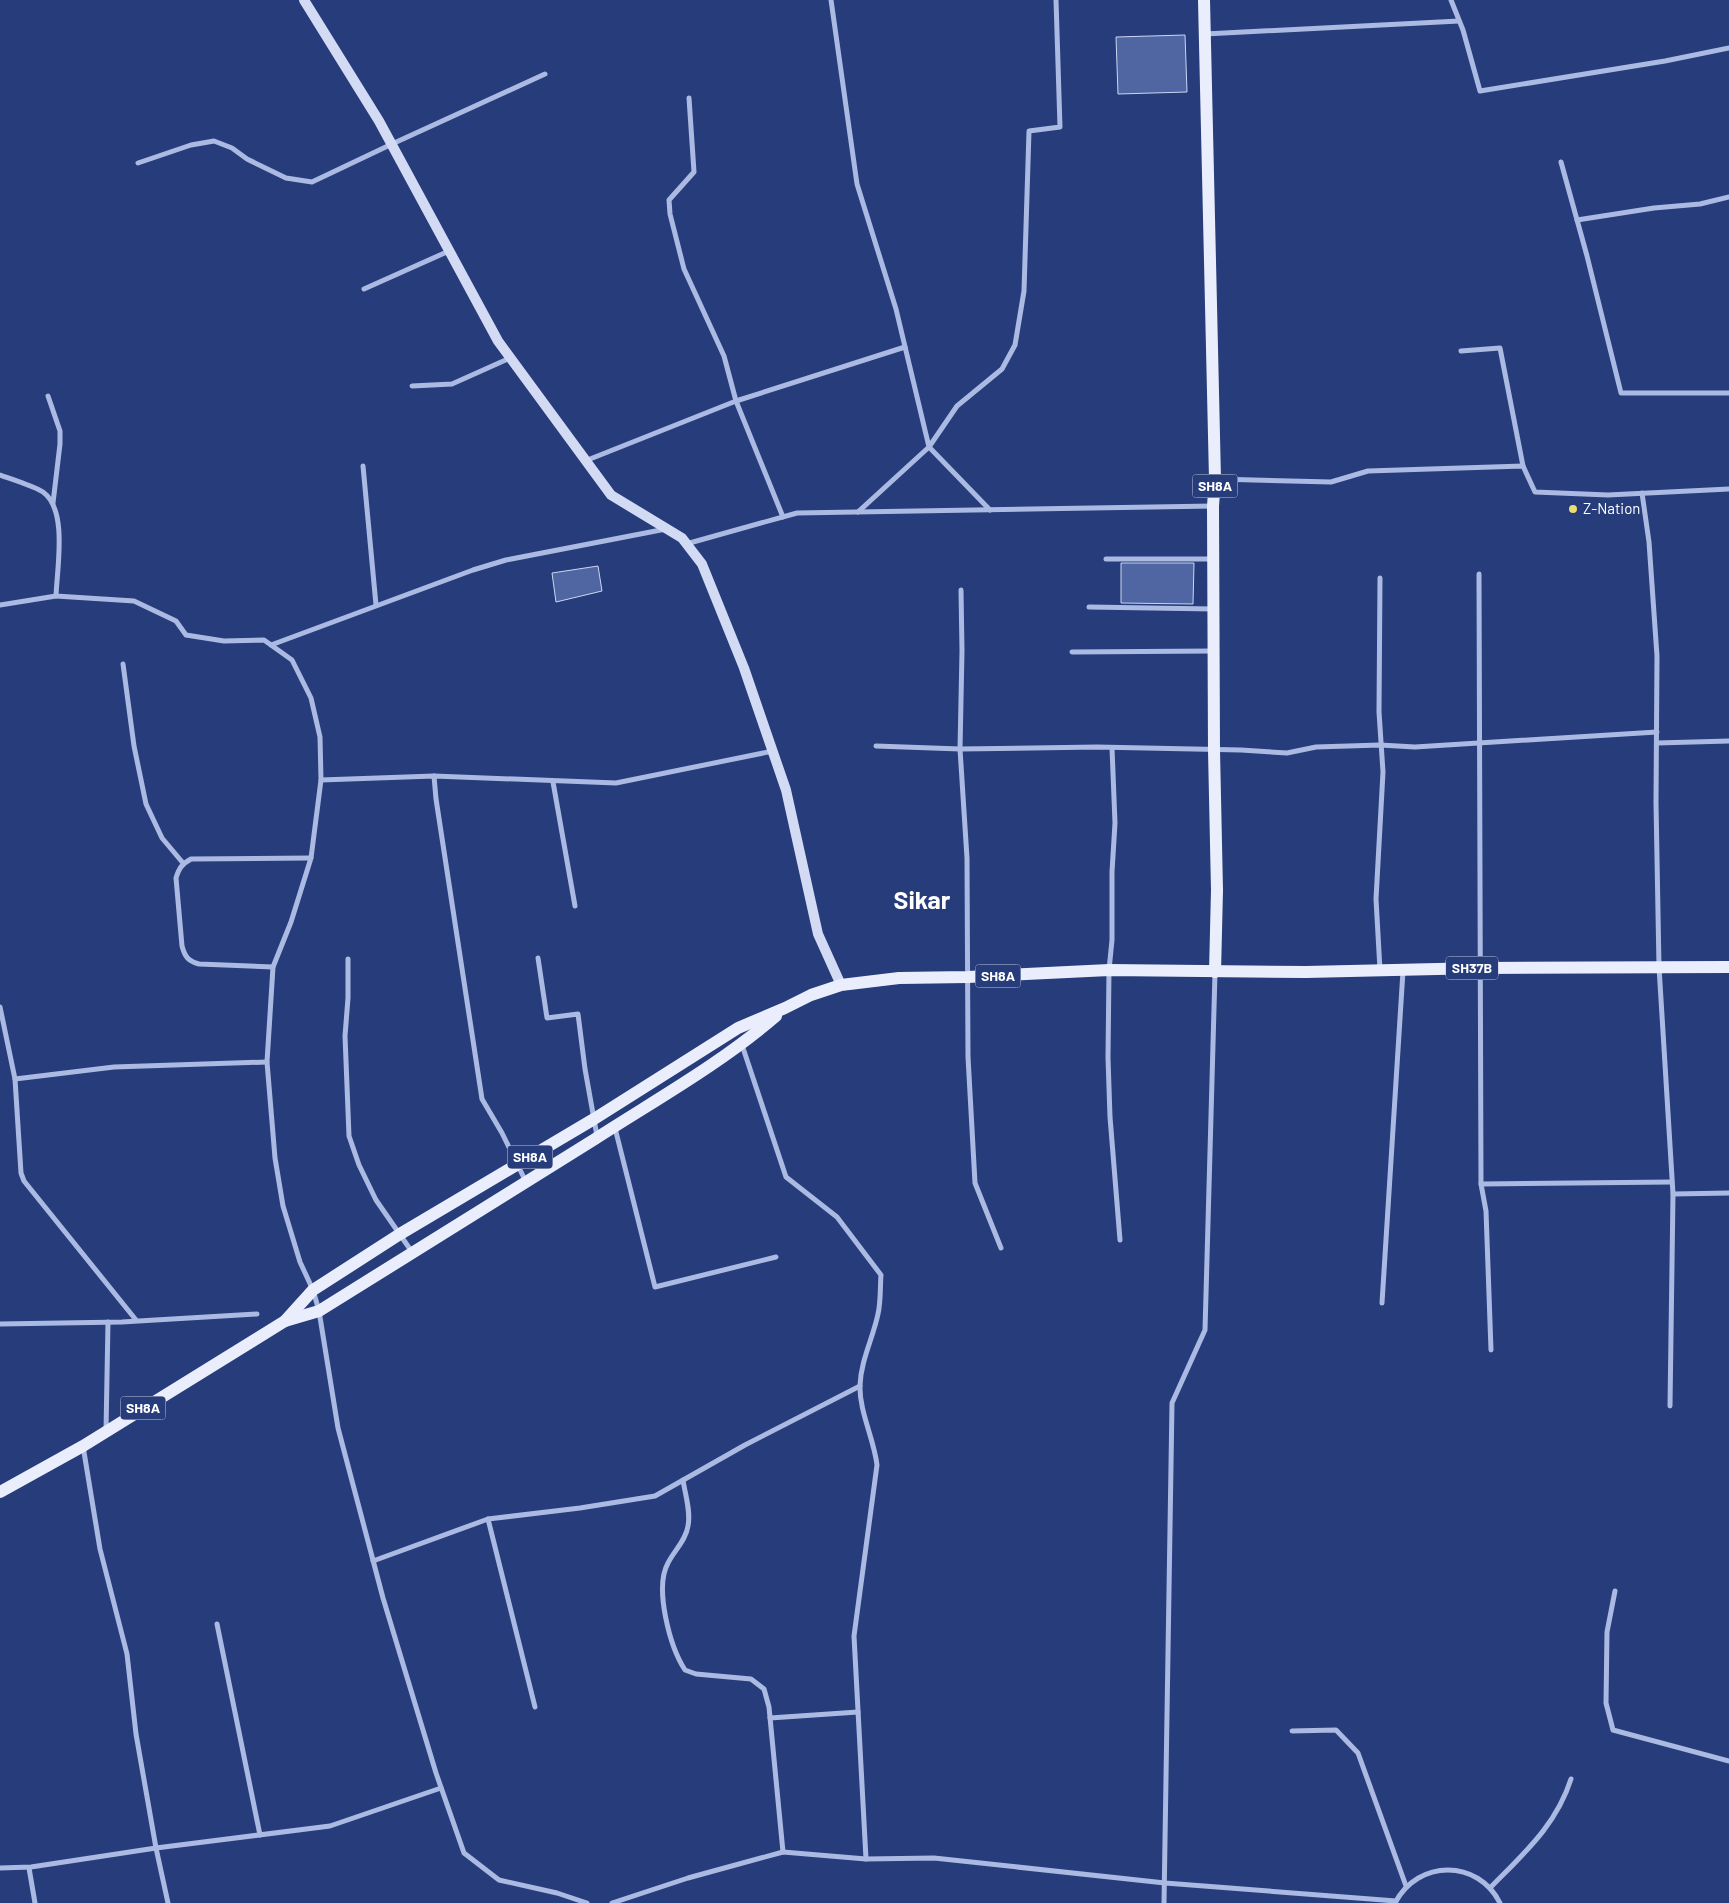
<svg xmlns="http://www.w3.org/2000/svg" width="1729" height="1903" font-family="Barlow,sans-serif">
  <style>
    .building { fill: #5066a3; stroke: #cdd7f3 }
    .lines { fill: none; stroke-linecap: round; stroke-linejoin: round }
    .street { stroke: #abbae3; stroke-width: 5 }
    .secondary { stroke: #d3dbf4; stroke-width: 10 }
    .primary { stroke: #eaeefc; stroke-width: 12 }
    .poi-dot { fill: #ebde71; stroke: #273c7a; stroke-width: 2 }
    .labels { text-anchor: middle; stroke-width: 4.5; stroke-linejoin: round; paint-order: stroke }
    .shield { fill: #273c7a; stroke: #bec4d7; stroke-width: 1 }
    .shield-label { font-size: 14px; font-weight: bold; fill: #fff }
    .poi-label { font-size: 15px; fill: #fff; stroke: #273c7a; text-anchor: start }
    .town-label { font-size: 25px; font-weight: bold; fill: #fff; stroke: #273c7a }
  </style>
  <rect width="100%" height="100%" fill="#273c7a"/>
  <g class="building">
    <path d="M1185,35L1187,92L1118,94L1116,37Z"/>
    <path d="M1121,563H1194L1193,604L1121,603Z"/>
    <path d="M598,566L602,591L556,602L552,573Z"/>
  </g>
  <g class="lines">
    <g class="street">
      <path d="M831,0L857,184L896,309L929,447L990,510"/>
      <path d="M1451,0L1463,30L1480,91L1665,61L1729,48"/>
      <path d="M1205,34L1459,21"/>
      <path d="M689,98L694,172L669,200L670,214L684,269L724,356L736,401L783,517"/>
      <path d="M1561,162L1587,256L1621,393H1729"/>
      <path d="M138,163L191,145L214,141L232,148L247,159L286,178L312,182L392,144L545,74"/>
      <path d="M1577,220L1654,208L1700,204L1729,197"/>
      <path d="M364,289L449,251"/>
      <path d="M1461,351L1500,348L1523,466"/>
      <path d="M412,386L452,384L510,358"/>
      <path d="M48,396L60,431V444L53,503"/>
      <path d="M585,461L736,401L905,347"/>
      <path d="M363,466L376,605"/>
      <path d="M0,475C11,479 34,486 43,492C68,510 57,568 56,596L134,601L176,621L186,635L224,641L264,640L292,660L311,698L320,737L321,780L311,858L291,922L273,967L267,1062L275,1158L283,1206L300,1262L313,1290L319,1311L338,1428L383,1598L436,1773L464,1853L499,1880L557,1893L587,1903"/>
      <path d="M1216,479L1331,482L1368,471L1523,466L1535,492L1608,495L1729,489"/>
      <path d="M1642,493L1649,542L1657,656L1656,803L1659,967L1673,1194L1670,1406"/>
      <path d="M858,512L929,447L957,406L1002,369L1015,345L1024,291L1029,131L1060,127L1056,0"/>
      <path d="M686,544L797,513L1213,506"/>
      <path d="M1106,559H1213"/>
      <path d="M1479,574L1481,1184L1486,1211L1491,1350"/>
      <path d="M1380,578L1379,712L1383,772L1376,899L1380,970"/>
      <path d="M961,590L962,651L960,749L967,858L968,1057L975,1183L1001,1248"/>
      <path d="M0,605L56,596"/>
      <path d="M1089,607L1213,609"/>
      <path d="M271,645L473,570L506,560L666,529"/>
      <path d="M1072,652L1213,651"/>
      <path d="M123,664L134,746L146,804L162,838L183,863"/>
      <path d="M1657,743L1729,741"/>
      <path d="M876,746L960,749L1097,747L1241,750L1287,753L1316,747L1380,745L1415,747L1657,732"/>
      <path d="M1112,748L1115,823L1112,872V940L1109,970L1108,1058L1110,1117L1120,1240"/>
      <path d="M434,776L436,799L482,1099L502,1133L526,1182"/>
      <path d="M321,780L434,776L616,783L773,751"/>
      <path d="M553,782L575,906"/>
      <path d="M538,958L547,1018L578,1014L585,1069L597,1136"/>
      <path d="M348,959V998L345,1036L349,1136L359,1165L376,1200L412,1252"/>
      <path d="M273,967L199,964C188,961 185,957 182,946L176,878C179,868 182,864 191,859L311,858"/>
      <path d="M0,1007L15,1079L21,1173L24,1181L136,1320"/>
      <path d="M742,1045L786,1177L837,1217L881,1275C880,1287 881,1301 878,1314C873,1338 861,1360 860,1385C859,1411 874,1439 877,1465L854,1636L866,1859"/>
      <path d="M15,1079L114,1067L267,1062"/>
      <path d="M615,1128L655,1287L776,1257"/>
      <path d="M1481,1184L1672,1182"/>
      <path d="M1673,1194L1729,1193"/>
      <path d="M1382,1303L1403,971"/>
      <path d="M0,1324L122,1322L257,1314"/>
      <path d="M106,1431L108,1322"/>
      <path d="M83,1446L100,1549L127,1654L136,1734L156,1848L168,1903"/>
      <path d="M683,1480C685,1494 691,1511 688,1526C686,1540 674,1551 668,1563C654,1588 670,1647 685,1670L696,1674L751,1679L764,1689L769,1707L783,1852"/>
      <path d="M488,1519L535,1707"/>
      <path d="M373,1561L488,1519L580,1508L655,1496L745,1445L860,1386"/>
      <path d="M1615,1591L1607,1632L1606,1703L1613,1730L1729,1761"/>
      <path d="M217,1624L260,1835"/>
      <path d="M770,1718L858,1712"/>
      <path d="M1292,1731L1336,1730L1358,1753L1406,1886"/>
      <path d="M0,1868L31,1867L156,1848L330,1826L441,1788"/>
      <path d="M29,1868L35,1903"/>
      <path d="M1490,1888C1523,1854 1556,1826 1571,1779"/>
      <path d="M612,1903L688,1878L783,1852L866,1859L934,1858L1165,1883L1396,1901"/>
      <path d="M1164,1903L1172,1403L1205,1330L1215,973"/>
      <path d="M1395,1903C1418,1859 1478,1859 1500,1903"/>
    </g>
    <path class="secondary" d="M304,0L379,121L498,341L611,495L682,538L702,564L744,668L786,790L818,934L841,985"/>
    <g class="primary">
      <path d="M1204,0L1215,479L1213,506L1214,750L1217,890L1215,972"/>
      <path d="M285,1321L319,1311C411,1254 503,1197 595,1139C657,1099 720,1064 776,1016"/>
      <path d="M0,1492L83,1446L285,1321L313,1290L400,1234L594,1119L738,1028L785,1008L811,995L841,985L899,978L968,977L1109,970L1306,972L1481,968L1729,967"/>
    </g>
  </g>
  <circle class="poi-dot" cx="1573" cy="509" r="5"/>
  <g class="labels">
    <g class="shield">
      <rect x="1192.5" y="474.5" width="45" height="23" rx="4"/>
      <rect x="1446" y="956.5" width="52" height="23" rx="4"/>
      <rect x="975.5" y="964.5" width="45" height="23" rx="4"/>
      <rect x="507.5" y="1145.5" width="45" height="23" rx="4"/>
      <rect x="120.5" y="1396.5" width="45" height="23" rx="4"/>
    </g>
    <g class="shield-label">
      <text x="1215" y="491">SH8A</text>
      <text x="1472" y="973">SH37B</text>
      <text x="998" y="981">SH8A</text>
      <text x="530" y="1162">SH8A</text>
      <text x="143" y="1413">SH8A</text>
    </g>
    <g class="poi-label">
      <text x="1583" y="514">Z-Nation</text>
    </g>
    <g class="town-label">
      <text x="922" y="909">Sikar</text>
    </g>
  </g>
</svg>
